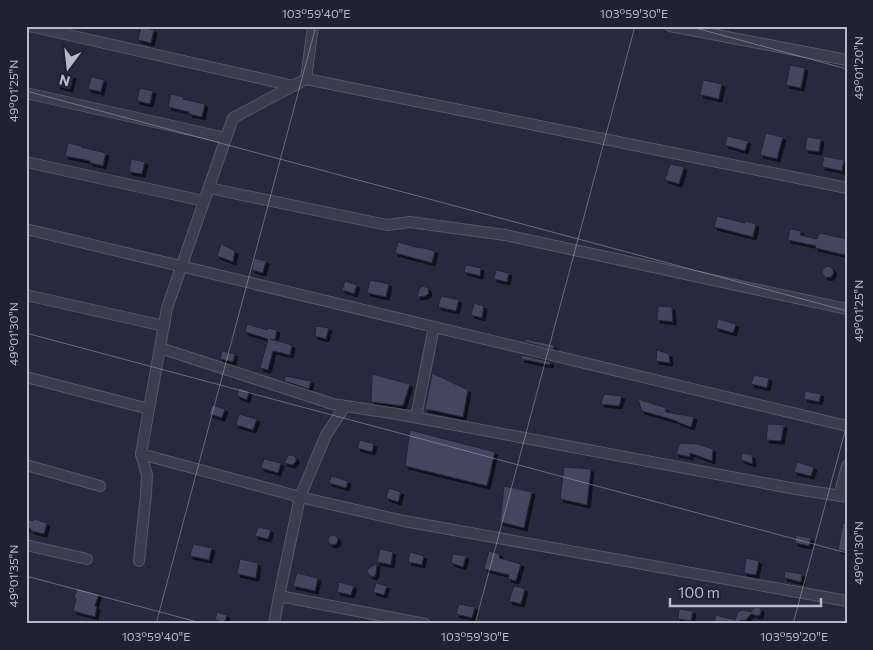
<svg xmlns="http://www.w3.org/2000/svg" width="873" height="650" font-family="Commissioner,sans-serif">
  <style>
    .building { fill: #42475e; stroke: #212435; filter: url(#shadow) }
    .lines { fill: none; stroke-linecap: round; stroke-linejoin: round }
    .street-casing { stroke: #555869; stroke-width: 12 }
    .street { stroke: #3a3d4e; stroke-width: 10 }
    .ticks { fill: none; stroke: #b6b9c9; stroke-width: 1; stroke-opacity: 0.45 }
    .neatline { fill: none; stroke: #b6b9c9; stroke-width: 2 }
    .ticks-label { font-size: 12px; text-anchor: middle; fill: #b6b9c9 }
  </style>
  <defs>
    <filter id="shadow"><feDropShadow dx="3" dy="3" stdDeviation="0" flood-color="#0009"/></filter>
  </defs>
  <rect width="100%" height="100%" fill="#262a3e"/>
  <g class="building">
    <path d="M141,27L154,30L151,43L138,40Z"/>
    <path d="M790,65L805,68L801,88L786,85Z"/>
    <path d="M60,73L73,76L70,89L57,86Z"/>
    <path d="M91,77L104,80L101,92L88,89Z"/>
    <path d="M703,80L722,84L719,99L700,95Z"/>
    <path d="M140,88L153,91L150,104L137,101Z"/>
    <path d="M171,94L184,97L183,99L205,104L202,117L189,114V112L168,107Z"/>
    <path d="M766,133L783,137L777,159L760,155Z"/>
    <path d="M727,136L748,141L745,151L725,145Z"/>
    <path d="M807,137L821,139L819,152L805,150Z"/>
    <path d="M68,143L82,146L81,147L106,153L103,166L90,163V161L65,156Z"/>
    <path d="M824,156L844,160L842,171L822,167Z"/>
    <path d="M131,159L145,162L142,174L129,172Z"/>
    <path d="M670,164L684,167L679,184L665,180Z"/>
    <path d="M717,216L745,223V221L756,224L753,237L714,227Z"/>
    <path d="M790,229L801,231L800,235L817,239L819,233L847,239L845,255L815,248L816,246L788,240Z"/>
    <path d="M398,242L419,248V247L435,251L432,263L395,253Z"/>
    <path d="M221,244L235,251L233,262L217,256Z"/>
    <path d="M254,258L266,261L263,273L252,270Z"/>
    <path d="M466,265L481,268L480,276L464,272Z"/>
    <circle cx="828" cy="272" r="5.5"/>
    <path d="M496,270L509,273L507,282L494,279Z"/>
    <path d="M370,280L389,284L386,297L367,293Z"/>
    <path d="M345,281L357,285L354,294L342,290Z"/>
    <path d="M423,286L428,288L429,293L426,296L417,297L419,289Z"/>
    <path d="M441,296L459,300L456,311L438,307Z"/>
    <path d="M474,303L484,306L482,318L471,315Z"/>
    <path d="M658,306L672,307L673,322L657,320Z"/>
    <path d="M718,319L736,324L733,333L716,328Z"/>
    <path d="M247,324L267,330L268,328L277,330L275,340L270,339L292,345L290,355L273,351L268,370L260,368L268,339L245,332Z"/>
    <path d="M316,326L329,328L326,339L315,336Z"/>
    <path d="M525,339L554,345V349L525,342Z"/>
    <path d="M657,350L669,354L670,363L656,361Z"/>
    <path d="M222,351L235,354L233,362L220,359Z"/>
    <path d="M522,355L551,362L550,365L521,359Z"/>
    <path d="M432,373L468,390L463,417L425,409Z"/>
    <path d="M372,374L410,384L403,406L371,402Z"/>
    <path d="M754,375L769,378L767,388L751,384Z"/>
    <path d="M285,376L311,381L309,389L284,381Z"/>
    <path d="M239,388L249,391L247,400L237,396Z"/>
    <path d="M805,391L821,394L819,402L804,399Z"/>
    <path d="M604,394L622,396L619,406L601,404Z"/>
    <path d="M638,399L666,408V412L694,417L691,427L677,422V421L642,411Z"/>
    <path d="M212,405L225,409L222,418L209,414Z"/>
    <path d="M239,414L257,419L253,430L236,425Z"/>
    <path d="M768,424L784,425L781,441L766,440Z"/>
    <path d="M410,430L495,452L487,486L405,466Z"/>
    <path d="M360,440L374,444L372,452L357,448Z"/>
    <path d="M680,443L697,444L713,449L712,461L690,453V457L676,454Z"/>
    <path d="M742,453L752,455L753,464L741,460Z"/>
    <path d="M289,455H293L296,458V462L292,465L284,463L287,457Z"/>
    <path d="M264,459L281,463L278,473L261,468Z"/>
    <path d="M797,462L814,467L811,476L794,472Z"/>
    <path d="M564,467L591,469L587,505L560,499Z"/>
    <path d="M331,476L348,481L346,488L329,483Z"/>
    <path d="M504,486L532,492L524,528L500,522Z"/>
    <path d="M389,488L401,492L398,502L386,498Z"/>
    <path d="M26,519L33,521L34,519L47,523L44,534L31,531V529L26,528Z"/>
    <path d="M843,523H847V552L838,550Z"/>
    <path d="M258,527L271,530L268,539L255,536Z"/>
    <path d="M796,535L811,538L809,546L795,543Z"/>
    <circle cx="333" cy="540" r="5"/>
    <path d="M193,544L212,548L209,560L190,556Z"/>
    <path d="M380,549L393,552L391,565L377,562Z"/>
    <path d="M489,551L500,554L499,558L521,564L516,581L508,579L509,575L484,569Z"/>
    <path d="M410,552L424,556L422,565L408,562Z"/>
    <path d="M453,554L466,556L463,567L451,563Z"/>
    <path d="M746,558L759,561L756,575L744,573Z"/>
    <path d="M240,559L258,563L256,578L237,574Z"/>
    <path d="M377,563L376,574L374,577L370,576L367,572L368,569Z"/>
    <path d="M785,571L802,574L801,582L784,578Z"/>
    <path d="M297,573L318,578L315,591L293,586Z"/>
    <path d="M339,582L354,586L351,595L337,592Z"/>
    <path d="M376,583L387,586L384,595L373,592Z"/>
    <path d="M514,586L525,589L521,604L509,601Z"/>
    <path d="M77,588L99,594L95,606L97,607L95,617L73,611L76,599L74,598Z"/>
    <path d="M459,604L475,607L472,618L456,614Z"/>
    <path d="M757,607L761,609V612L760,615L757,616L751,614L746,620L739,621V624H714L716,615L735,620L737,614L739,611L743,610L751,612L754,608Z"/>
    <path d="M679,609L693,611L691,621L678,619Z"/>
    <path d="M217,612L227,615L225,623L215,620Z"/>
  </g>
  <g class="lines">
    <g class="street-casing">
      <g id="street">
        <path d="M29,26L294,86"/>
        <path d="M670,26L847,60"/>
        <path d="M306,79L847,188"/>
        <path d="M26,93L226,138"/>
        <path d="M26,162L204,201"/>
        <path d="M209,188L387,225L410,222L505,235L847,309"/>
        <path d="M26,229L847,426"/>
        <path d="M26,295L164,326"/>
        <path d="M160,348L333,404L397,414L796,489L847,497"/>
        <path d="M26,377L149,409"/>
        <path d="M416,417L434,327"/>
        <path d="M141,454L300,497L404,521L847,601"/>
        <path d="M26,465L100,486"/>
        <path d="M839,496L847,466"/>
        <path d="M26,545L87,559"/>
        <path d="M139,561L146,494L147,475L141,454L167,308L233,118L306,79L313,26"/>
        <path d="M279,596L425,624"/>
        <path d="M274,624L279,596L300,497L326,435L345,406"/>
      </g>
    </g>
    <use href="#street" class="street"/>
  </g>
  <path class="ticks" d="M688,26L847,69M26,91L847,311M26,333L847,553M26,576L205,624M156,624L316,26M475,624L635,26M793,624L847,424"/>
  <rect width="873" height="650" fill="none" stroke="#1f2233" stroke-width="55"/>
  <g transform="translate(68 68) rotate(195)" stroke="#1f2233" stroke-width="4" paint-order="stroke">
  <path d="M0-4L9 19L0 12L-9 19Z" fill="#b6b9c9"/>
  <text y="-8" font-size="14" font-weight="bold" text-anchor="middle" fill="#b6b9c9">N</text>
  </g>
  <path d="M670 598v8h151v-8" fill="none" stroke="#b6b9c9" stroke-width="2.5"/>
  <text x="678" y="598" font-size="15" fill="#b6b9c9" stroke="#1f2233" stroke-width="4" paint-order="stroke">100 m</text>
  <rect x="28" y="28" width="818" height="594" class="neatline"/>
  <g class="ticks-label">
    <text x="316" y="18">103°59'40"E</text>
    <text x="634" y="18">103°59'30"E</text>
    <text transform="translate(859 68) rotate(-90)" y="4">49°01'20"N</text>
    <text transform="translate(14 91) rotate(-90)" y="4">49°01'25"N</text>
    <text transform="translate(859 311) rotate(-90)" y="4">49°01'25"N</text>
    <text transform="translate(14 334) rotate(-90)" y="4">49°01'30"N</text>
    <text transform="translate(859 553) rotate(-90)" y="4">49°01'30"N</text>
    <text transform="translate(14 576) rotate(-90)" y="4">49°01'35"N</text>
    <text x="156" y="641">103°59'40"E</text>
    <text x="475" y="641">103°59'30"E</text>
    <text x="794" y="641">103°59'20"E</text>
  </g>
</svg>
